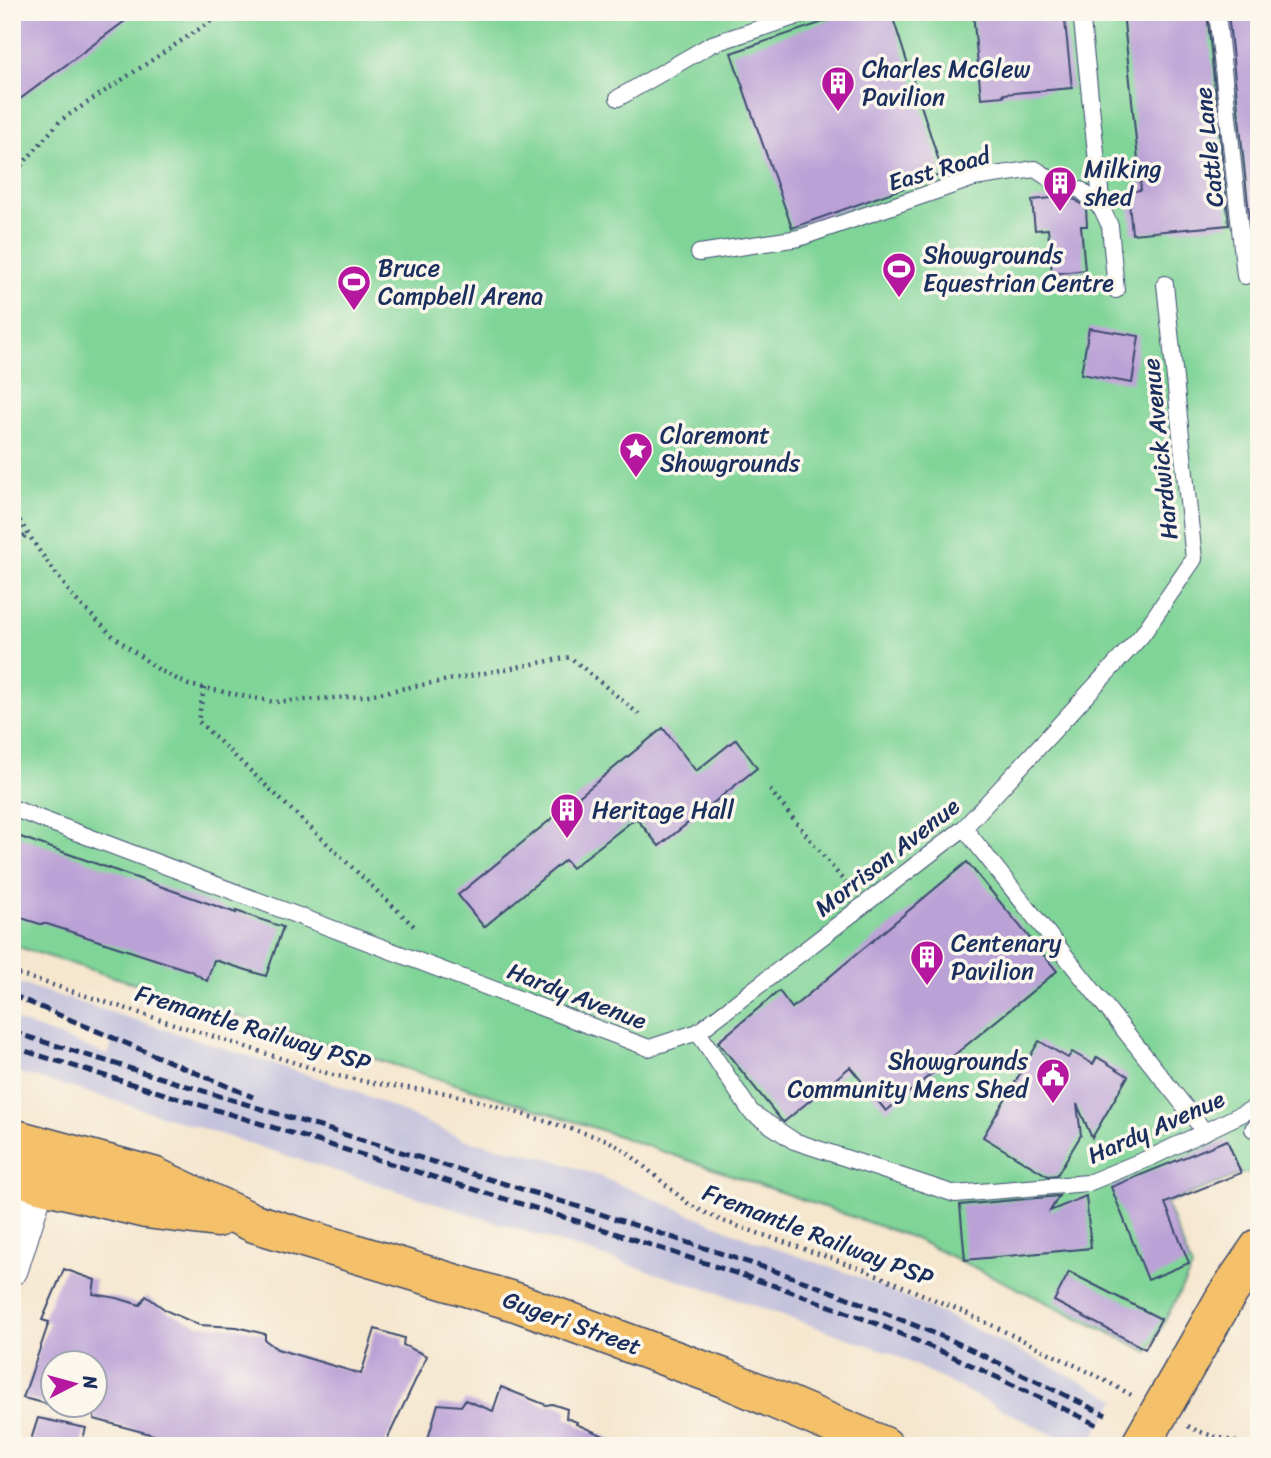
<svg xmlns="http://www.w3.org/2000/svg" width="1271" height="1458" font-family="Sriracha,sans-serif">
  <style>
    .industrial { fill: #c3c1db }
    .green { fill: #7fd497; stroke: #4d827a; stroke-width: 2 }
    .building { fill: #bba2d6 }
    .lines { fill: none; stroke-linecap: round; stroke-linejoin: round }
    .service-casing { stroke: #3c4a6f; stroke-width: 18 }
    .minor-casing { stroke: #3c4a6f; stroke-width: 34 }
    .primary-casing { stroke: #3c4a6f; stroke-width: 41 }
    .path { stroke: #3c4a6f; stroke-width: 4.5; stroke-dasharray: 2 5; stroke-linecap: butt }
    .service { stroke: #fff; stroke-width: 16 }
    .minor { stroke: #fff; stroke-width: 32 }
    .primary { stroke: #f4c16a; stroke-width: 38 }
    .rail { stroke: #1b2f5e; stroke-width: 5; stroke-dasharray: 10 5; stroke-linecap: butt }
    .primary-bridge-casing { stroke: #3c4a6f; stroke-width: 41; stroke-linecap: butt }
    .primary-bridge { stroke: #f4c16a; stroke-width: 38 }
    .labels { text-anchor: middle; stroke-width: 7; stroke-linejoin: round; paint-order: stroke }
    .poi-label { font-size: 24px; fill: #1b2f5e; stroke: #fbf7ec; text-anchor: start }
    .street-label { font-size: 24px; fill: #1b2f5e; stroke: #fbf7ec }
  </style>
  <rect width="100%" height="100%" fill="#fbf7ec"/>
  <filter id="ink" filterUnits="userSpaceOnUse"><feTurbulence type="fractalNoise" baseFrequency=".0143" numOctaves="2"/><feDisplacementMap in="SourceGraphic" scale="14" xChannelSelector="R" yChannelSelector="G"/><feConvolveMatrix kernelMatrix="1 2 1 2 8 2 1 2 1" color-interpolation-filters="sRGB"/></filter>
  <filter id="wash" filterUnits="userSpaceOnUse"><feTurbulence type="fractalNoise" baseFrequency=".00686" numOctaves="4" result="noise"/><feDisplacementMap in="SourceGraphic" scale="28" xChannelSelector="R" yChannelSelector="G"/><feGaussianBlur stdDeviation="1.57" result="paint"/><feColorMatrix in="noise" values="0 0 0 0 0 0 0 0 0 0 0 0 0 0 0 0 0 1.4 0 .05"/><feComposite in="paint" operator="in"/></filter>
  <g filter="url(#wash)">
    <rect width="100%" height="100%" fill="#f5e6ce"/>
    <path class="industrial" d="M12,981L349,1088L463,1139L548,1158L594,1174L760,1243L853,1275L952,1318L1117,1399L1088,1445L1051,1434L891,1353L715,1292L97,1095L12,1071V1019L108,1055L112,1044L12,1001Z"/>
    <path class="green" d="M12,12H1259V1171L1241,1174L1166,1203L1192,1268L1149,1352L911,1237L586,1125L12,945Z"/>
    <g id="blocks">
      <g class="building">
        <path d="M12,12H137L12,105Z"/>
        <path d="M853,12H891L943,174L792,228L731,53Z"/>
        <path d="M973,12H1064L1072,88L1003,94L1004,96L981,98Z"/>
        <path d="M1123,12H1207L1229,225L1132,234L1128,192L1141,190Z"/>
        <path d="M1228,12H1259V222L1250,223Z"/>
        <path d="M1062,197L1076,200L1086,208L1087,226H1081L1085,270L1052,274L1048,229L1035,230L1032,200Z"/>
        <path d="M1089,328L1139,336L1132,383L1081,374Z"/>
        <path d="M663,728L696,771L736,739L757,768L659,846L636,818L572,868L565,860L484,927L458,895Z"/>
        <path d="M12,834L236,913V911L283,927L266,976L214,960L207,981L191,971L47,924H40L12,915Z"/>
        <path d="M967,862L1057,971L886,1111L850,1067L784,1122L781,1120L718,1042L779,991L792,1008Z"/>
        <path d="M1039,1041L1068,1058L1072,1052L1093,1064L1097,1057L1128,1076L1092,1138L1077,1104L1081,1135L1057,1175L1048,1176L983,1137Z"/>
        <path d="M1227,1140L1241,1173L1165,1203L1189,1263L1148,1280L1111,1187Z"/>
        <path d="M1059,1196L1050,1211L1086,1196L1091,1248L965,1260L960,1205Z"/>
        <path d="M64,1269L95,1280L93,1294L117,1298L140,1305L146,1296L167,1311L199,1325L237,1327L265,1334V1340L277,1349L361,1374L375,1329L404,1338L403,1345L427,1356L384,1446H175L176,1441L94,1419V1363H52V1405L23,1398L49,1322L42,1320Z"/>
        <path d="M1069,1272L1161,1319L1145,1349L1054,1301Z"/>
        <path d="M501,1387L546,1405L552,1404L567,1409L566,1418L577,1422L576,1424L627,1446H426L438,1404L461,1406L465,1400L493,1411Z"/>
        <path d="M38,1418L86,1428L81,1446H29Z"/>
      </g>
    </g>
  </g>
  <g filter="url(#ink)">
    <use href="#blocks" fill-opacity="0" stroke="#3c4a6f" stroke-width="2"/>
    <g class="lines">
      <g class="service-casing">
        <g id="service">
          <path d="M1081,12L1102,209"/>
          <path d="M1217,12L1245,276"/>
          <path d="M618,98L712,44L810,12"/>
          <path d="M699,253L799,238L974,178L1035,169L1061,186L1081,190L1102,209L1110,226L1116,290"/>
          <path d="M12,808L649,1048L698,1032L751,1112L794,1141L955,1194L1088,1183L1154,1156L1248,1111"/>
          <path d="M964,828L1205,1132"/>
          <path d="M698,1032L964,828L1142,635L1194,559L1165,284"/>
          <path d="M1253,1129L1259,1124"/>
        </g>
      </g>
      <g class="minor-casing">
        <path id="minor" d="M12,1269L39,1183"/>
      </g>
      <g class="primary-casing">
        <g id="primary">
          <path d="M12,1138L153,1176L254,1223L516,1302L724,1378L884,1446"/>
          <path d="M12,1174L39,1183L146,1209L217,1218"/>
          <path d="M1171,1392L1226,1296L1259,1248"/>
        </g>
      </g>
      <g class="path">
        <path d="M12,176L61,120L225,12"/>
        <path d="M12,509L38,549L74,598L113,636L159,670L189,685L274,702L363,696L570,657L641,716"/>
        <path d="M12,545L28,534"/>
        <path d="M204,688L198,721L416,928"/>
        <path d="M770,790L852,891"/>
        <path d="M12,972L333,1075L378,1084L446,1093L472,1099L607,1140L628,1153L690,1205L720,1220L865,1270L964,1312L1093,1374L1135,1397"/>
        <path d="M1259,1356C1254,1370 1254,1383 1259,1396"/>
        <path d="M1188,1426C1210,1438 1226,1437 1247,1446"/>
      </g>
      <use href="#service" class="service"/>
      <use href="#minor" class="minor"/>
      <use href="#primary" class="primary"/>
      <g class="rail">
        <path d="M12,995L253,1097"/>
        <path d="M12,1032L570,1204L787,1275L843,1296L953,1341L1106,1415"/>
        <path d="M12,1047L593,1226L787,1290L875,1323L954,1357L1100,1426"/>
      </g>
      <g class="primary-bridge-casing">
        <path id="primary-bridge" d="M1140,1446L1171,1392"/>
      </g>
      <use href="#primary-bridge" class="primary-bridge"/>
    </g>
  </g>
  <defs>
    <g id="building-pin" transform="scale(1.75)"><path d="M0 17L-7.5 6A9.5 9.5 0 1 1 7.5 6Z" fill="#b5179e" stroke="#fbf7ec"/><path d="M-4-6H4V6H1V3H-1V6H-4ZM-2.5-4.3h1.7v1.8h-1.7ZM.8-4.3h1.7v1.8H.8ZM-2.5-1h1.7V.8h-1.7ZM.8-1h1.7V.8H.8Z" fill="#fff"/></g>
    <g id="stadium-pin" transform="scale(1.75)"><path d="M0 17L-7.5 6A9.5 9.5 0 1 1 7.5 6Z" fill="#b5179e" stroke="#fbf7ec"/><path d="M0-5a6.5 5 0 1 0 0 10a6.5 5 0 1 0 0-10ZM-3.5-1.8h7v3.6h-7Z" fill="#fff"/></g>
    <g id="sight-pin" transform="scale(1.75)"><path d="M0 17L-7.5 6A9.5 9.5 0 1 1 7.5 6Z" fill="#b5179e" stroke="#fbf7ec"/><path d="M0-6L1.8-2.2L6-1.7L2.9 1.2L3.7 5.4L0 3.3L-3.7 5.4L-2.9 1.2L-6-1.7L-1.8-2.2Z" fill="#fff"/></g>
    <g id="civic-pin" transform="scale(1.75)"><path d="M0 17L-7.5 6A9.5 9.5 0 1 1 7.5 6Z" fill="#b5179e" stroke="#fbf7ec"/><path d="M-.6-6.5H3V-4.5H.6V-3L4-1V1h2V6H-6V1h2V-1L-.6-3ZM-1.2 2.5V6h2.4V2.5Z" fill="#fff"/></g>
  </defs>
  <g fill-rule="evenodd">
    <use href="#building-pin" x="838" y="83"/>
    <use href="#building-pin" x="1060" y="183"/>
    <use href="#stadium-pin" x="899" y="269"/>
    <use href="#stadium-pin" x="354" y="282"/>
    <use href="#sight-pin" x="636" y="449"/>
    <use href="#building-pin" x="567" y="810"/>
    <use href="#building-pin" x="927" y="957"/>
    <use href="#civic-pin" x="1053" y="1075"/>
  </g>
  <g class="labels">
    <g class="poi-label">
      <text x="862" y="77">Charles McGlew<tspan x="862" dy="28">Pavilion</tspan></text>
      <text x="1084" y="177">Milking<tspan x="1084" dy="28">shed</tspan></text>
      <text x="923" y="263">Showgrounds<tspan x="923" dy="28">Equestrian Centre</tspan></text>
      <text x="378" y="276">Bruce<tspan x="378" dy="28">Campbell Arena</tspan></text>
      <text x="660" y="443">Claremont<tspan x="660" dy="28">Showgrounds</tspan></text>
      <text x="592" y="818">Heritage Hall</text>
      <text x="951" y="951">Centenary<tspan x="951" dy="28">Pavilion</tspan></text>
      <text x="1028" y="1069" text-anchor="end">Showgrounds<tspan x="1028" dy="28">Community Mens Shed</tspan></text>
    </g>
    <g class="street-label">
      <text transform="translate(1209 147) rotate(-96)" y="8">Cattle Lane</text>
      <text transform="translate(939 169) rotate(-16)" y="8">East Road</text>
      <text transform="translate(1160 449) rotate(-96)" y="8">Hardwick Avenue</text>
      <text transform="translate(887 857) rotate(-38)" y="8">Morrison Avenue</text>
      <text transform="translate(577 996) rotate(21)" y="8">Hardy Avenue</text>
      <text transform="translate(253 1028) rotate(17)" y="8">Fremantle Railway PSP</text>
      <text transform="translate(1156 1127) rotate(-24)" y="8">Hardy Avenue</text>
      <text transform="translate(818 1235) rotate(21)" y="8">Fremantle Railway PSP</text>
      <text transform="translate(572 1323) rotate(20)" y="8">Gugeri Street</text>
    </g>
  </g>
  <rect width="1271" height="1458" fill="none" stroke="#fbf7ec" stroke-width="42"/>
  <g transform="translate(74 1384) rotate(84)"><circle r="33" fill="#fbf7ec" stroke="#a1a7b3" stroke-width="2"/>
  <path d="M0-5L12 26L0 18L-12 26Z" fill="#b5179e"/>
  <text y="-10" font-size="19" font-weight="bold" text-anchor="middle" fill="#1b2f5e">N</text>
  </g>
</svg>
